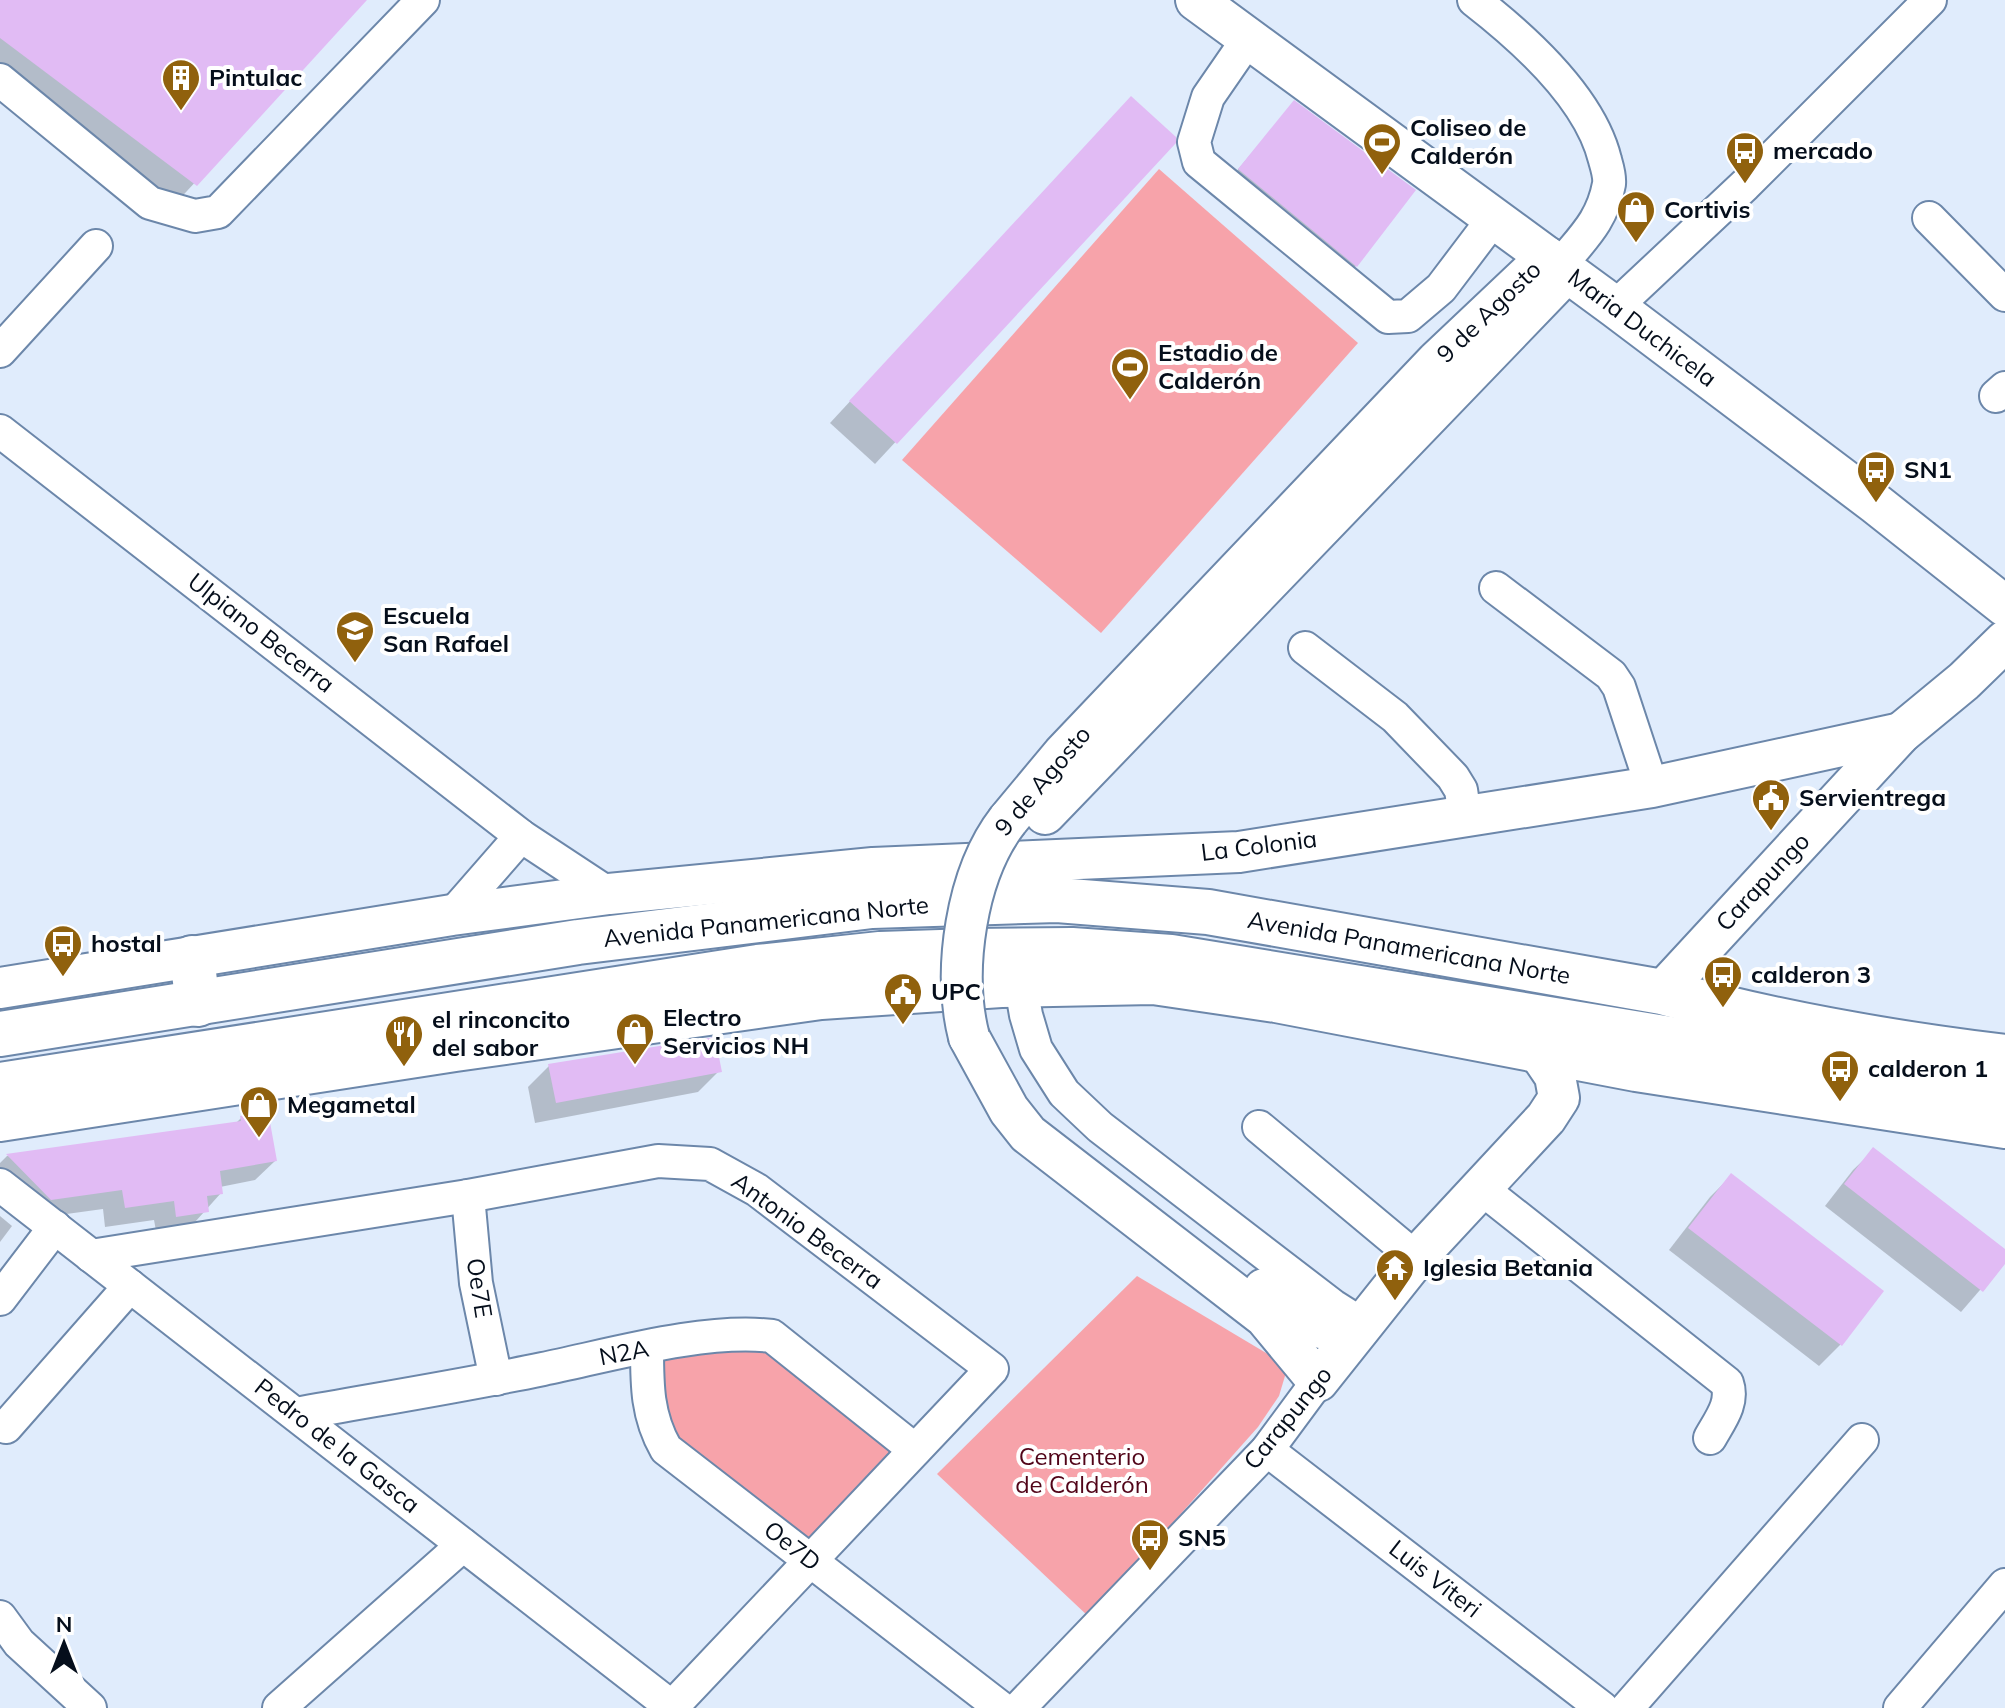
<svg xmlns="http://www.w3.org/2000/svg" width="2005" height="1708" font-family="Mulish,sans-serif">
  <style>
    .green { fill: #f7a3aa }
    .shadow { fill: #0003 }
    .building { fill: #e1bbf4 }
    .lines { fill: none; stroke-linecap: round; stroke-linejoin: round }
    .minor-casing { stroke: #6c87aa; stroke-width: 36 }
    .major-casing { stroke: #6c87aa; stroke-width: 44 }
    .highway-casing { stroke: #6c87aa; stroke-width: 48 }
    .minor { stroke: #fff; stroke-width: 32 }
    .major { stroke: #fff; stroke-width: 40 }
    .highway { stroke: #fff; stroke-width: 44 }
    .major-bridge-casing { stroke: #6c87aa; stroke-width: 44; stroke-linecap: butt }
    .major-bridge { stroke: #fff; stroke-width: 40 }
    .labels { text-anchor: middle; stroke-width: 8; stroke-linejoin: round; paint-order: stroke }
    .poi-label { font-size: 24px; font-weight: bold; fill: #050e1b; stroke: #fff; text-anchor: start }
    .street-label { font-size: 24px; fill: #050e1b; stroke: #fff }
    .park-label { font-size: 24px; fill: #510418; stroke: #fff }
  </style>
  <rect width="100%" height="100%" fill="#e0ecfc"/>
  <g class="green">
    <path d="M1159,169L1358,343L1101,633L902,460Z"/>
    <path d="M1137,1276L1288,1366L1279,1396L1258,1427L1089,1617L937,1474Z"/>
    <path d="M773,1345L901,1451L809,1551L664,1426L657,1353Z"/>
  </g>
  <g class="shadow">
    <path d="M0,0H364L174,205L0,75Z"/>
    <path d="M1294,103L1356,266L1340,281L1224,186Z"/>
    <path d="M1110,120L1174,142L875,464L830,423Z"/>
    <path d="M549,1066L719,1071L698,1092L535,1123L528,1087Z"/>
    <path d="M241,1118L275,1161L255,1180L220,1187L221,1193L187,1231L157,1236L154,1220L105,1227L103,1209L30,1219L0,1188V1163L7,1156L235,1124Z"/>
    <path d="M1874,1150L2005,1252V1261L1961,1312L1825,1206L1853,1170Z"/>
    <path d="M1731,1176L1881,1292L1840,1345L1819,1366L1669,1250L1710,1197Z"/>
    <path d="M0,1216L12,1226L0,1242Z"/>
  </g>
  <g class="building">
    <path d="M0,0H367L197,186L0,38Z"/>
    <path d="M1131,96L1176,137V143L897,444L849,401Z"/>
    <path d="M1294,100L1416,190L1357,267L1238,169Z"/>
    <path d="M715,1037L722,1072L556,1103L548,1064Z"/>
    <path d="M268,1111L277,1161L220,1171L223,1194L207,1196L209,1212L176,1217L174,1201L125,1208L122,1190L51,1200L6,1154L241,1121L240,1116Z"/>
    <path d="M1873,1147L2005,1249V1264L1983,1292L1844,1184Z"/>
    <path d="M1731,1173L1884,1291L1842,1346L1688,1228Z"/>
  </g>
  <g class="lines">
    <g class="minor-casing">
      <g id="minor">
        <path d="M1474,0C1523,38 1590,98 1605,160C1607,167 1610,176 1609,184C1602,222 1582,238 1559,267"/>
        <path d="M1248,39L1208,97L1194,142L1199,162L1388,317L1408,316L1441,288L1494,218"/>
        <path d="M0,80L150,203L195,216L218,212L423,0"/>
        <path d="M1929,218L2005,295"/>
        <path d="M1615,307L1745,185L1930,0"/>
        <path d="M0,351L96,246"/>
        <path d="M1996,396L2005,388"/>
        <path d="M0,431L521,836L609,894"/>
        <path d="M1496,588L1611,675L1619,687L1652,787"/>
        <path d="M1305,648L1395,717L1453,777L1461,790L1465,816"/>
        <path d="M452,915L521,836"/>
        <path d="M1021,986L1026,1015L1036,1049L1064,1093L1100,1127L1333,1306L1363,1325"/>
        <path d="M1259,1127L1416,1258"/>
        <path d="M0,1185L673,1708"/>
        <path d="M1482,1189L1727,1383C1734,1403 1720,1420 1710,1438"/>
        <path d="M468,1196L476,1283L496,1379"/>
        <path d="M91,1256L468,1196L658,1161L710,1164L757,1190L992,1369L672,1707"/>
        <path d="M0,1299L55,1227"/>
        <path d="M647,1348C647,1385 647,1416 666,1449L1001,1708"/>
        <path d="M296,1414C379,1399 461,1386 543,1369C611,1355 704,1328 772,1336L915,1450"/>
        <path d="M6,1427L130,1286"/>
        <path d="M1267,1450L1602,1708"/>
        <path d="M0,1617L19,1643L90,1708"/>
        <path d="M279,1708L463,1545"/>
        <path d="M1019,1708L1267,1450L1318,1381"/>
        <path d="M1627,1708L1862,1440"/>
        <path d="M1900,1708L2005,1585"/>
      </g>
    </g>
    <g class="major-casing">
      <g id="major">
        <path d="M1196,0L1615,307L1876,504L2005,606"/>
        <path d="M1045,814L1567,272"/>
        <path d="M1008,820L1063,754L1437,361L1547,257"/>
        <path d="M0,988L452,915L609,894L873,868L1239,852L1652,787L1901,733"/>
        <path d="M1662,992L1901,733L1964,681L2005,641"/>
        <path d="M969,1037L1009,1110L1028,1134L1265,1317L1318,1381L1416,1258L1546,1118L1559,1098L1555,1076L1540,1054"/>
        <path d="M0,1121L455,1051L821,999L1001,987L1153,984L1276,1002L1636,1071L2005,1128"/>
        <path d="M1264,1289C1298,1316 1310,1335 1358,1330"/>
      </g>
    </g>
    <g class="highway-casing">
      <g id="highway">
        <path d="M192,958L198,1004"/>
        <path d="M0,1034L578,942L872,906L1057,900L1208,912L1662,992C1774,1023 1889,1043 2005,1057"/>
        <path d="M0,1085L758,967L880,954L971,951L1072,950L1171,957L2005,1094"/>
      </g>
    </g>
    <use href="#minor" class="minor"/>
    <use href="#major" class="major"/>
    <use href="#highway" class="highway"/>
    <g class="major-bridge-casing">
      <path id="major-bridge" d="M969,1037C952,971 966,874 1008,820"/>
    </g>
    <use href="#major-bridge" class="major-bridge"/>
  </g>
  <defs>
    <g id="building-pin" transform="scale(2)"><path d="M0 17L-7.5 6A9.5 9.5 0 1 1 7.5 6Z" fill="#90610d" stroke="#fff"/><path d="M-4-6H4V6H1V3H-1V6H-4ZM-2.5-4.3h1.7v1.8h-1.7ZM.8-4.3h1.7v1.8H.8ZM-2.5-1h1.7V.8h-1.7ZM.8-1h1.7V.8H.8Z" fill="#fff"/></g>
    <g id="stadium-pin" transform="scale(2)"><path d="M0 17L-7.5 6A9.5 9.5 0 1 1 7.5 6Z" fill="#90610d" stroke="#fff"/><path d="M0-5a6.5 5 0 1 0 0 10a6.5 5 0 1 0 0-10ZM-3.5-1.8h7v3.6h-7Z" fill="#fff"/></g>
    <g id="bus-pin" transform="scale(2)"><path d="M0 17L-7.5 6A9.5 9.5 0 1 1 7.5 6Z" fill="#90610d" stroke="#fff"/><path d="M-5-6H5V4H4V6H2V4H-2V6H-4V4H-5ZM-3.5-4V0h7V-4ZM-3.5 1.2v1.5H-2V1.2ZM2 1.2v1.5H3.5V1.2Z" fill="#fff"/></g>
    <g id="shop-pin" transform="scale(2)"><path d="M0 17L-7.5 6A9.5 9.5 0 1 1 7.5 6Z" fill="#90610d" stroke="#fff"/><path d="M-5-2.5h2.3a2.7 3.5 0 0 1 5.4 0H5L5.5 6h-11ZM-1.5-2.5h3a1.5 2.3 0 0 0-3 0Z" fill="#fff"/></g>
    <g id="school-pin" transform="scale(2)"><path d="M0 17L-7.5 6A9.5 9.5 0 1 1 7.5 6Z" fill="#90610d" stroke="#fff"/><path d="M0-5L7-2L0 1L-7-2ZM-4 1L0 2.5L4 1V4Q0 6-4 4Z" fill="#fff"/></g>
    <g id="civic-pin" transform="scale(2)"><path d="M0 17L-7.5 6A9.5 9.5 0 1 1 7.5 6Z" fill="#90610d" stroke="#fff"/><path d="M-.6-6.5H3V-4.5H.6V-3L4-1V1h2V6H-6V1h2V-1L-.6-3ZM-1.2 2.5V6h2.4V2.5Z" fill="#fff"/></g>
    <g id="restaurant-pin" transform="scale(2)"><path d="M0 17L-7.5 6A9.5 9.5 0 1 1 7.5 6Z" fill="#90610d" stroke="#fff"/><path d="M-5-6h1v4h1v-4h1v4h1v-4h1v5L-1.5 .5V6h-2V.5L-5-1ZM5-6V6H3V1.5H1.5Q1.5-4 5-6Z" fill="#fff"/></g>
    <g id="temple-pin" transform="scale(2)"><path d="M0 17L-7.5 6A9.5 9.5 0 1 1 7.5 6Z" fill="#90610d" stroke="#fff"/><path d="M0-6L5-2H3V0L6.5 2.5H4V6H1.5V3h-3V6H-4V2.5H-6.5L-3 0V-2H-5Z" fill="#fff"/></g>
  </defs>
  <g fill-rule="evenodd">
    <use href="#building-pin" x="181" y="78"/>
    <use href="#stadium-pin" x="1382" y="142"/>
    <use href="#bus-pin" x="1745" y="151"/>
    <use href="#shop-pin" x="1636" y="210"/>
    <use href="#stadium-pin" x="1130" y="367"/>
    <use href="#bus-pin" x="1876" y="470"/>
    <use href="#school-pin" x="355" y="630"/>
    <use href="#civic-pin" x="1771" y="798"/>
    <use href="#bus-pin" x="63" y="944"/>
    <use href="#bus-pin" x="1723" y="975"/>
    <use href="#civic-pin" x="903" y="992"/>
    <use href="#shop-pin" x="635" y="1032"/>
    <use href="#restaurant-pin" x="404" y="1034"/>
    <use href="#bus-pin" x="1840" y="1069"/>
    <use href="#shop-pin" x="259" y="1105"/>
    <use href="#temple-pin" x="1395" y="1268"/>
    <use href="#bus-pin" x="1150" y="1538"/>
  </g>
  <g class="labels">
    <g class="poi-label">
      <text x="209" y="86">Pintulac</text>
      <text x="1410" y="136">Coliseo de<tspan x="1410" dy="28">Calderón</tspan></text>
      <text x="1773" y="159">mercado</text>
      <text x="1664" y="218">Cortivis</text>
      <text x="1158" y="361">Estadio de<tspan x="1158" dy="28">Calderón</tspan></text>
      <text x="1904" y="478">SN1</text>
      <text x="383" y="624">Escuela<tspan x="383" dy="28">San Rafael</tspan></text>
      <text x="1799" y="806">Servientrega</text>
      <text x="91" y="952">hostal</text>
      <text x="1751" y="983">calderon 3</text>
      <text x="931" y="1000">UPC</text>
      <text x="663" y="1026">Electro<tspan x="663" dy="28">Servicios NH</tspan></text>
      <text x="432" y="1028">el rinconcito<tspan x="432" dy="28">del sabor</tspan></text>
      <text x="1868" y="1077">calderon 1</text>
      <text x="287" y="1113">Megametal</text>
      <text x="1423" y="1276">Iglesia Betania</text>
      <text x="1178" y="1546">SN5</text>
    </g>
    <g class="street-label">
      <text transform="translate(1489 312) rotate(-44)" y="8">9 de Agosto</text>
      <text transform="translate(1642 328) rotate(37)" y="8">Maria Duchicela</text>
      <text transform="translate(261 633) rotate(38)" y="8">Ulpiano Becerra</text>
      <text transform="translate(1043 781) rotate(-50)" y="8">9 de Agosto</text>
      <text transform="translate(1259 846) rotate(-7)" y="8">La Colonia</text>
      <text transform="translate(1763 882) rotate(-47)" y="8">Carapungo</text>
      <text transform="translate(766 922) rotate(-6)" y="8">Avenida Panamericana Norte</text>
      <text transform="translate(1409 948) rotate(10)" y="8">Avenida Panamericana Norte</text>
      <text transform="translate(807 1231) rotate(36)" y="8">Antonio Becerra</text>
      <text transform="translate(479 1288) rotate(81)" y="8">Oe7E</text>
      <text transform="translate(624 1353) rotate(-11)" y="8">N2A</text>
      <text transform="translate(1288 1418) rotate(-51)" y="8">Carapungo</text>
      <text transform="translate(337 1446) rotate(38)" y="8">Pedro de la Gasca</text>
      <text transform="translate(792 1546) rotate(38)" y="8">Oe7D</text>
      <text transform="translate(1435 1579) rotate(38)" y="8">Luis Viteri</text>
    </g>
    <g class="park-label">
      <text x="1082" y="1465">Cementerio<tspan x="1082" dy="28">de Calderón</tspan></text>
    </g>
  </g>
  <g transform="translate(64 1644)" stroke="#ffffff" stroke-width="6" paint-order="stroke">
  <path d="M0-6L14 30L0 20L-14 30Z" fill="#050e1b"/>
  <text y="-12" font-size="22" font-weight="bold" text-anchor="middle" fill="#050e1b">N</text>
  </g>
</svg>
